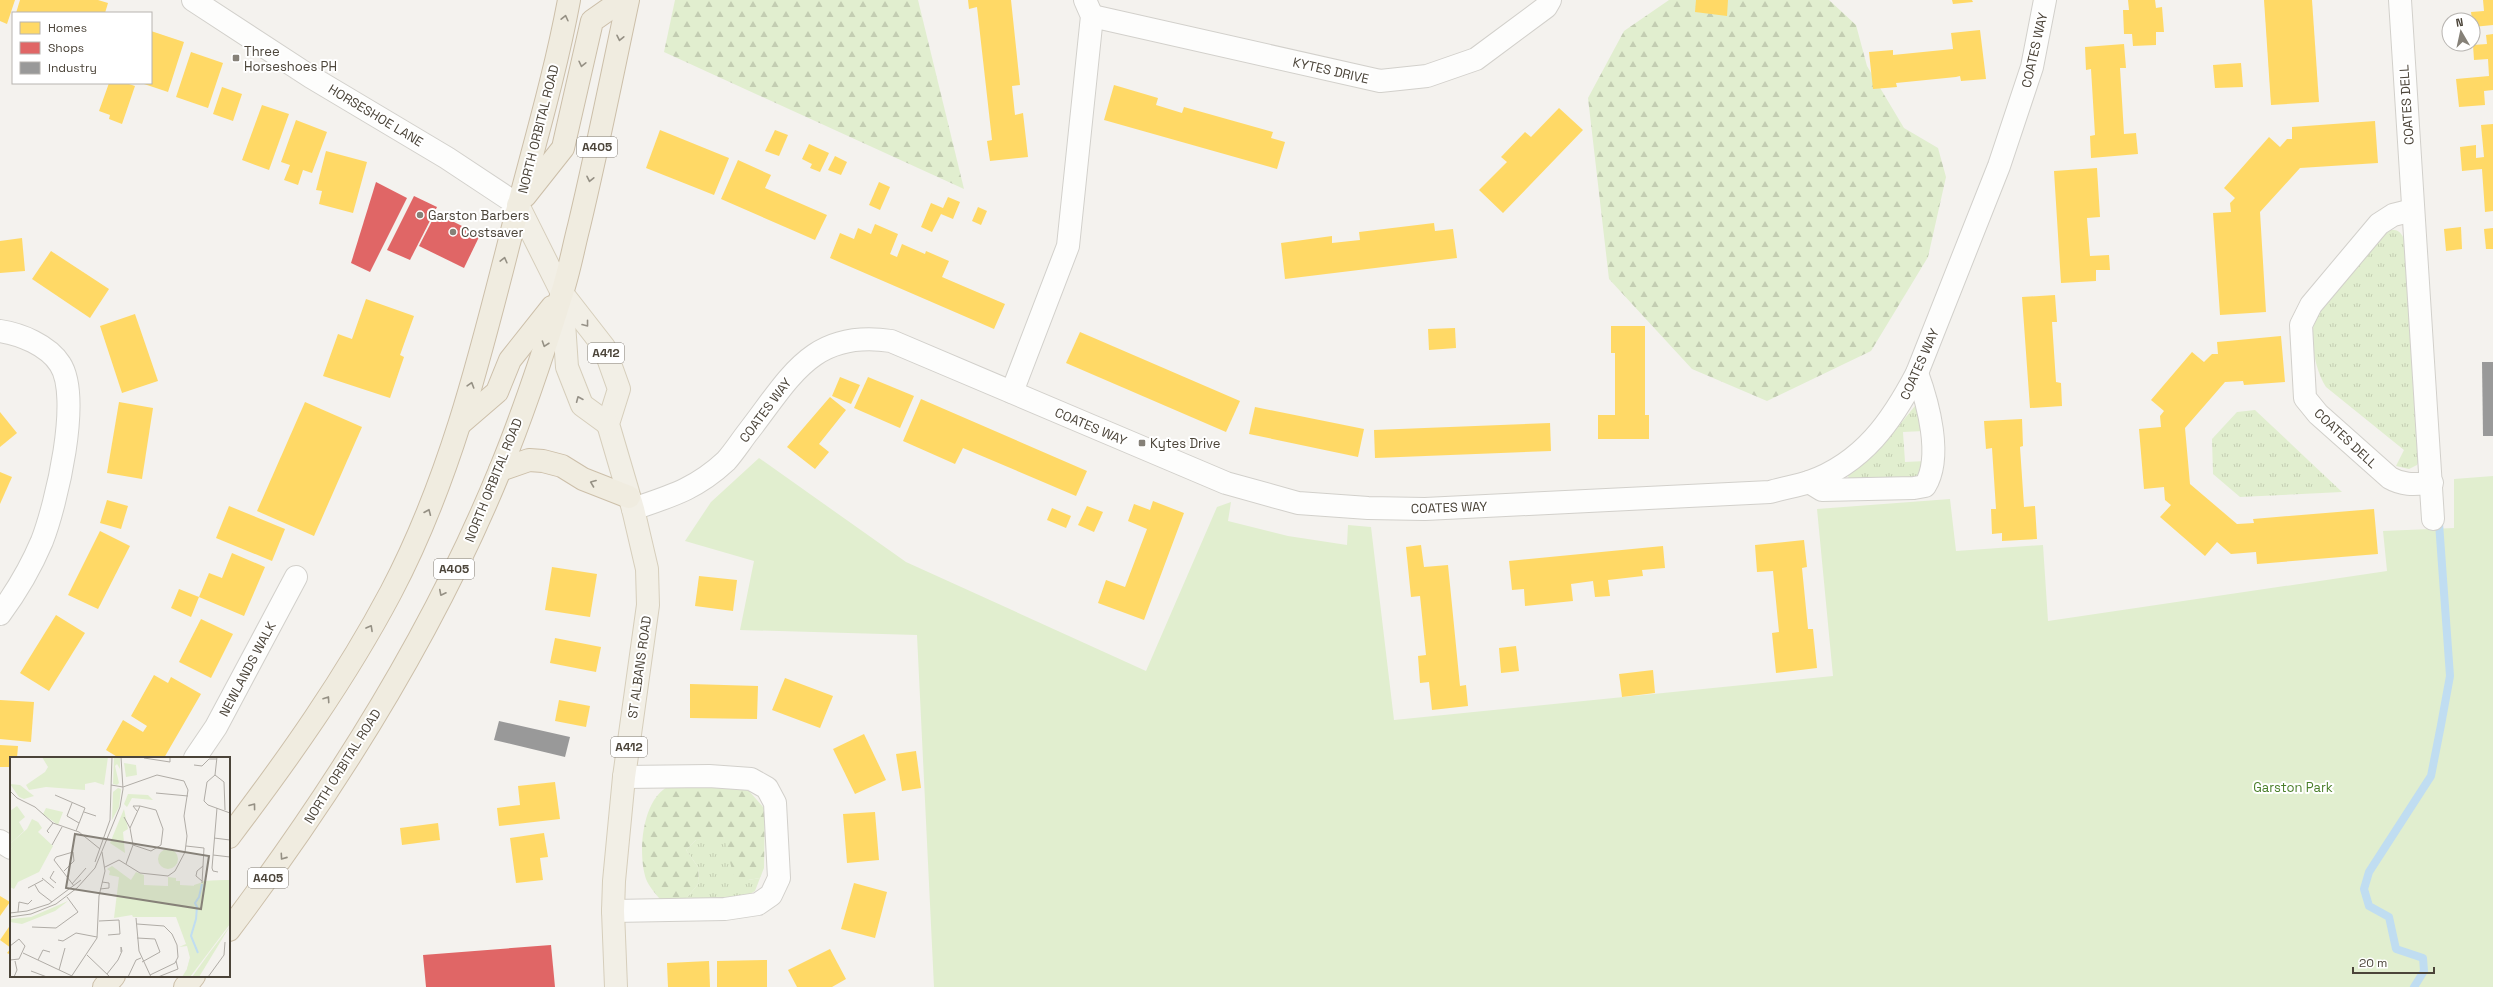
<svg xmlns="http://www.w3.org/2000/svg" width="2493" height="987" font-family="'Space Grotesk',sans-serif">
  <style>
    .grass { fill: url(#grass-tufts) }
    .forest { fill: url(#forest-firs) }
    .green { fill: #e1eecf }
    .homes { fill: #ffd966 }
    .shops { fill: #e06666 }
    .industry { fill: #999 }
    .lines { fill: none; stroke-linecap: round; stroke-linejoin: round }
    .stream { stroke: #c0ddf1; stroke-width: 8 }
    .minor-casing { stroke: #d2d0cb; stroke-width: 24 }
    .tertiary-casing { stroke: #d2d0cb; stroke-width: 24 }
    .primary-casing { stroke: #d6cebb; stroke-width: 24 }
    .trunk-casing { stroke: #ccbfa9; stroke-width: 24 }
    .minor { stroke: #fdfdfc; stroke-width: 22 }
    .tertiary { stroke: #fdfdfc; stroke-width: 22 }
    .primary { stroke: #f2efe6; stroke-width: 22 }
    .trunk { stroke: #f0ece0; stroke-width: 22 }
    .oneway { stroke: #959084 }
    .oneway2 { stroke: #969187 }
    .poi-dot { fill: #868178; stroke: #fff; stroke-width: 1.5 }
    .labels { text-anchor: middle; stroke-width: 4; stroke-linejoin: round; paint-order: stroke }
    .shield { fill: #fff; stroke: #817c74; stroke-width: 1 }
    .shield-label { font-size: 12px; font-weight: bold; fill: #4b4439 }
    .street-label { font-size: 13px; fill: #4b4439; stroke: #fff }
    .poi-label { font-size: 13px; fill: #4b4439; stroke: #fff; text-anchor: start }
    .park-label { font-size: 13px; fill: #4a7f2a; stroke: #fff }
    .inset-river { fill: none; stroke: #c0ddf1; stroke-width: 2 }
    .inset-road { fill: none; stroke: #b0aca6; stroke-width: 1 }
    .view { fill: #868178; fill-opacity: 0.15; stroke: #868178; stroke-width: 2 }
    .inset-edge { fill: none; stroke: #4b4439; stroke-width: 2 }
  </style>
  <defs>
    <pattern id="grass-tufts" width="24" height="20" patternUnits="userSpaceOnUse"><rect width="24" height="20" fill="#e1eecf"/><path d="M3 7l-1-3M5 7V3M7 7l1-3M15 17l-1-3M17 17v-4M19 17l1-3" fill="none" stroke="#c3cdb2"/></pattern>
    <pattern id="forest-firs" width="22" height="20" patternUnits="userSpaceOnUse"><rect width="22" height="20" fill="#e1eecf"/><path d="M5 1l3.5 6h-7zM16 11l3.5 6h-7z" fill="#c3cdb2"/></pattern>
  </defs>
  <rect width="100%" height="100%" fill="#f4f2ee"/>
  <g class="grass">
    <path d="M2389,230C2397,229 2401,232 2404,239L2412,322L2419,460L2417,465L2409,469L2396,466L2404,450L2326,387C2315,370 2308,336 2316,316C2320,306 2379,238 2389,230Z"/>
    <path d="M1915,406L1919,407L1924,431L1903,432L1905,462L1926,461L1918,479L1849,482L1848,475L1850,472L1882,446Z"/>
    <path d="M2255,410L2342,492L2240,497L2213,474L2212,439L2237,412Z"/>
    <path d="M711,837H724L748,880L760,878L755,891L745,897L685,900L699,883L698,867L686,850L696,840Z"/>
  </g>
  <g class="forest">
    <path d="M675,0H918L964,189L664,52Z"/>
    <path d="M1669,0H1829L1856,25L1867,66L1904,128L1938,148L1946,177L1928,257L1871,351L1767,401L1692,369L1609,279L1588,98L1624,31Z"/>
    <path d="M715,783L749,791L765,809L764,868L760,878L748,880L734,878L724,837L696,840L686,850L698,867L699,883L685,900L662,902C657,895 649,887 646,879C637,852 642,792 675,784C687,781 703,784 715,783Z"/>
  </g>
  <path class="green" d="M759,458L906,562L1146,671L1217,507L1231,502L1228,521L1288,536L1347,545L1348,525L1371,527L1394,720L1833,676L1817,509L1950,499L1956,551L2043,545L2048,621L2387,571L2383,531L2454,528V479L2493,476V987H934L917,635L740,630L754,561L685,541L711,502Z"/>
  <g class="homes">
    <path d="M0,0H15L7,24L0,21Z"/>
    <path d="M20,0H98L108,3L105,13H16Z"/>
    <path d="M968,0H1011L1020,85L1012,86L1015,115L1023,113L1028,157L990,161L987,141L992,140L977,7L969,9Z"/>
    <path d="M1696,0H1728L1727,16L1695,12Z"/>
    <path d="M1952,0H1972L1973,2L1953,4Z"/>
    <path d="M2128,0H2155L2156,8L2162,7L2164,32H2156V45L2133,46L2132,34H2124L2123,10H2129Z"/>
    <path d="M2264,0H2312L2319,102L2271,105Z"/>
    <path d="M2483,0H2493V25L2473,27L2471,12L2484,11Z"/>
    <path d="M1980,30L1986,79L1961,81L1960,76L1956,77L1896,83L1897,87L1873,89L1869,52L1893,50V55L1953,49L1951,33Z"/>
    <path d="M151,31L184,42L168,92L141,83H151Z"/>
    <path d="M2493,34V90L2484,91L2485,105L2459,107L2456,79L2489,76L2488,59L2474,60L2473,45L2487,44L2486,35Z"/>
    <path d="M2124,44L2126,68H2120L2124,134L2136,133L2138,154L2091,158L2090,136L2095,135L2091,69L2086,70L2085,47Z"/>
    <path d="M191,52L223,63L208,108L176,97Z"/>
    <path d="M2241,63L2243,87L2215,88L2213,65Z"/>
    <path d="M109,83H126L135,86L122,124L109,119L110,115L99,111Z"/>
    <path d="M1114,85L1158,98L1156,105L1182,113L1184,107L1273,132L1271,138L1285,142L1277,169L1104,120Z"/>
    <path d="M222,87L242,94L233,121L213,114Z"/>
    <path d="M262,105L289,114L269,170L242,160Z"/>
    <path d="M1559,108L1583,130L1503,213L1479,190L1507,162L1501,157L1525,132L1531,137Z"/>
    <path d="M296,120L327,132L312,173L303,170L298,185L284,180L290,165L281,162Z"/>
    <path d="M2375,121L2378,163L2300,168L2260,212L2266,312L2220,315L2213,213L2231,212L2230,203L2235,198L2224,188L2269,137L2280,147L2287,139H2292V127Z"/>
    <path d="M2493,124V211L2485,212L2482,169L2462,171L2460,147L2476,145V158L2484,157L2481,125Z"/>
    <path d="M660,130L729,158L714,195L646,168Z"/>
    <path d="M775,130L788,135L779,156L765,151Z"/>
    <path d="M809,144L829,153L820,172L810,168L812,164L802,159Z"/>
    <path d="M326,151L367,162L353,213L319,204L322,191L316,190Z"/>
    <path d="M835,156L847,162L841,175L828,170Z"/>
    <path d="M738,160L771,175L765,188L827,215L815,240L721,199Z"/>
    <path d="M2097,168L2100,217L2087,218L2090,256L2109,255L2110,270H2096V281L2061,283L2054,171Z"/>
    <path d="M879,182L890,187L880,210L869,205Z"/>
    <path d="M948,197L960,202L953,219L941,214L932,232L921,227L931,203L943,208Z"/>
    <path d="M978,207L987,211L981,225L972,221Z"/>
    <path d="M1434,223L1435,231L1453,229L1457,258L1285,279L1281,243L1332,236V243L1360,240L1359,232Z"/>
    <path d="M875,224L898,234L890,254L897,257L902,244L925,254L926,251L949,261L942,277L1005,304L994,329L830,258L840,233L854,239L858,228L871,234Z"/>
    <path d="M2461,227L2462,249L2446,251L2444,229Z"/>
    <path d="M2493,228V249H2486L2484,229Z"/>
    <path d="M22,238L25,271L0,273V241Z"/>
    <path d="M51,251L109,289L90,318L32,279Z"/>
    <path d="M2055,295L2057,322H2052L2056,382L2061,383L2062,406L2030,408L2022,297Z"/>
    <path d="M366,299L414,316L400,355L404,357L390,398L323,376L338,334L352,339Z"/>
    <path d="M135,314L158,381L122,393L100,326Z"/>
    <path d="M1611,326H1645V415H1649V439H1598V415H1615V353H1611Z"/>
    <path d="M1455,328L1456,348L1429,350L1428,329Z"/>
    <path d="M1080,332L1240,401L1226,432L1066,363Z"/>
    <path d="M2281,336L2285,382L2244,385L2243,381L2225,382L2185,428L2190,484L2237,524L2254,523L2253,519L2374,509L2378,554L2257,564L2256,552L2231,554L2217,542L2205,556L2160,517L2171,505L2165,500L2164,487L2144,489L2139,429L2161,427L2160,416L2164,411L2151,400L2192,352L2204,362L2212,354H2218L2217,342Z"/>
    <path d="M840,377L860,385L851,404L832,396Z"/>
    <path d="M868,377L914,396L900,428L854,408Z"/>
    <path d="M830,397L846,410L819,444L829,452L815,469L787,447Z"/>
    <path d="M921,399L1087,471L1076,496L963,448L955,464L903,441Z"/>
    <path d="M119,402L153,408L142,479L107,473Z"/>
    <path d="M305,402L362,427L314,536L257,511Z"/>
    <path d="M1255,407L1364,429L1358,457L1249,434Z"/>
    <path d="M0,412L17,433L0,447Z"/>
    <path d="M2022,419L2023,446L2020,447L2024,507L2035,506L2037,539L2002,541V533L1992,534L1991,509H1996L1992,448L1986,449L1984,421Z"/>
    <path d="M1550,423L1551,451L1375,458L1374,430Z"/>
    <path d="M0,472L12,477L0,504Z"/>
    <path d="M107,500L128,506L121,529L100,523Z"/>
    <path d="M1153,501L1184,513L1144,620L1098,603L1106,580L1125,587L1147,529L1128,521L1134,504L1150,510Z"/>
    <path d="M229,506L285,529L272,561L216,538Z"/>
    <path d="M1087,506L1103,512L1094,532L1078,525Z"/>
    <path d="M1052,508L1071,516L1066,528L1047,520Z"/>
    <path d="M100,531L130,546L98,609L68,595Z"/>
    <path d="M1804,540L1807,567L1802,568L1808,629H1813L1817,668L1776,673L1772,633L1779,632L1773,571L1757,572L1755,545Z"/>
    <path d="M1421,545L1424,567L1448,565L1460,686L1466,685L1468,706L1432,710L1429,682L1420,683L1418,656L1426,655L1420,596L1411,597L1406,547Z"/>
    <path d="M1663,546L1665,568L1642,570L1643,576L1608,580L1610,596L1595,597L1593,581L1571,584L1573,601L1525,606L1524,589L1512,590L1509,561Z"/>
    <path d="M232,553L265,567L244,616L199,597L191,617L171,608L179,589L199,597L209,573L222,578Z"/>
    <path d="M552,567L597,574L590,617L545,610Z"/>
    <path d="M699,576L737,580L733,611L695,606Z"/>
    <path d="M56,615L85,633L49,691L20,673Z"/>
    <path d="M201,619L233,634L211,678L179,662Z"/>
    <path d="M555,638L601,647L596,672L550,663Z"/>
    <path d="M1516,646L1519,671L1501,673L1499,648Z"/>
    <path d="M1653,670L1655,693L1622,697L1619,674Z"/>
    <path d="M154,675L168,683L171,677L201,694L164,758H119L106,750L123,720L143,732L147,726L131,716Z"/>
    <path d="M785,678L833,696L820,728L772,710Z"/>
    <path d="M690,684L758,686L757,719L690,718Z"/>
    <path d="M0,700L34,702L31,742L0,739Z"/>
    <path d="M559,700L590,706L586,727L555,721Z"/>
    <path d="M864,734L886,780L855,794L833,749Z"/>
    <path d="M0,745L18,746L17,758H11V767H0Z"/>
    <path d="M916,751L921,788L902,791L896,754Z"/>
    <path d="M555,782L560,819L499,826L497,808L520,805L518,786Z"/>
    <path d="M875,812L879,860L847,863L843,814Z"/>
    <path d="M438,823L440,840L402,845L400,828Z"/>
    <path d="M544,833L548,857L540,858L543,880L516,883L510,838Z"/>
    <path d="M854,883L887,892L875,938L841,929Z"/>
    <path d="M0,896L10,902L0,916Z"/>
    <path d="M11,924V955L7,953L11,948L0,940Z"/>
    <path d="M830,949L846,979L832,987H797L788,970Z"/>
    <path d="M767,960V987H717V961Z"/>
    <path d="M709,961L710,987H668L667,963Z"/>
  </g>
  <g class="shops">
    <path d="M376,182L407,198L370,272L351,263Z"/>
    <path d="M414,196L437,207L410,260L387,250Z"/>
    <path d="M436,213L480,235L464,268L419,246Z"/>
    <path d="M551,945L555,987H426L423,955Z"/>
  </g>
  <g class="industry">
    <path d="M2482,362H2493V436H2483Z"/>
    <path d="M499,721L570,737L565,757L494,740Z"/>
  </g>
  <g class="lines">
    <path class="stream" d="M2414,987L2424,971L2423,958L2396,949L2389,917L2369,906L2364,889L2369,872L2431,776L2441,725L2450,676L2439,523"/>
    <g class="minor-casing">
      <g id="minor">
        <path d="M2400,0L2433,519"/>
        <path d="M1092,16L1380,81L1427,76L1476,59L1546,7L1550,0"/>
        <path d="M2413,210L2393,215L2379,224L2311,305L2301,325L2305,398L2318,414L2390,478C2404,486 2416,484 2432,483"/>
        <path d="M0,331C20,334 48,345 60,364C82,397 56,505 42,541C31,567 17,591 0,614"/>
        <path d="M1012,392L1068,246L1092,16L1085,0"/>
        <path d="M1809,482L1822,490L1914,488L1925,486C1943,457 1928,403 1917,373"/>
        <path d="M633,509C671,496 696,489 726,461C734,452 741,441 748,432C790,378 812,329 891,341L1226,483L1298,503L1368,508L1425,509L1770,492C1783,488 1797,486 1809,482C1863,463 1892,421 1917,373L1999,166L2032,67L2045,0"/>
        <path d="M195,758L216,727L296,577"/>
        <path d="M0,841L11,848"/>
        <path d="M613,911L725,909L758,904L771,895L779,878L775,803L767,788L751,779L709,776L624,777"/>
      </g>
    </g>
    <g class="tertiary-casing">
      <path id="tertiary" d="M193,0L311,77L447,158L518,205"/>
    </g>
    <g class="primary-casing">
      <g id="primary">
        <path d="M518,205L562,293L604,347L619,389L608,424L633,509L647,569L648,605L624,777L614,881L613,911L616,987"/>
        <path d="M562,293L567,367L582,405L608,424"/>
      </g>
    </g>
    <g class="trunk-casing">
      <g id="trunk">
        <path d="M525,196L563,148L592,21L622,0"/>
        <path d="M461,423L497,392L510,360L552,307"/>
        <path d="M500,470L529,460L543,461L562,466L583,479L629,497"/>
        <path d="M229,837C288,759 345,679 391,592C452,476 482,349 514,223C533,149 555,75 569,0"/>
        <path d="M229,930C336,788 433,634 500,470C523,414 543,354 561,296C569,273 573,249 579,226C597,151 612,75 628,0"/>
        <path d="M104,987L114,976"/>
        <path d="M185,987L194,976"/>
      </g>
    </g>
    <use href="#minor" class="minor"/>
    <use href="#tertiary" class="tertiary"/>
    <use href="#primary" class="primary"/>
    <use href="#trunk" class="trunk"/>
  </g>
  <defs><path id="oneway-chevron" d="M-2-3.5L2.5 0L-2 3.5" fill="none" stroke-width="1.6" stroke-linecap="round" stroke-linejoin="round"/></defs>
  <g class="oneway">
    <use href="#oneway-chevron" transform="translate(565 18) rotate(-77)"/>
    <use href="#oneway-chevron" transform="translate(620 38) rotate(102)"/>
    <use href="#oneway-chevron" transform="translate(582 64) rotate(103)"/>
    <use href="#oneway-chevron" transform="translate(590 179) rotate(102)"/>
    <use href="#oneway-chevron" transform="translate(504 260) rotate(-76)"/>
    <use href="#oneway-chevron" transform="translate(545 344) rotate(109)"/>
    <use href="#oneway-chevron" transform="translate(471 385) rotate(-73)"/>
    <use href="#oneway-chevron" transform="translate(593 483) rotate(-159)"/>
    <use href="#oneway-chevron" transform="translate(428 512) rotate(-67)"/>
    <use href="#oneway-chevron" transform="translate(442 593) rotate(117)"/>
    <use href="#oneway-chevron" transform="translate(370 628) rotate(-61)"/>
    <use href="#oneway-chevron" transform="translate(327 699) rotate(-56)"/>
    <use href="#oneway-chevron" transform="translate(253 806) rotate(-53)"/>
    <use href="#oneway-chevron" transform="translate(283 857) rotate(125)"/>
  </g>
  <g class="oneway2">
    <use href="#oneway-chevron" transform="translate(586 324) rotate(52)"/>
    <use href="#oneway-chevron" transform="translate(579 399) rotate(-113)"/>
  </g>
  <g class="poi-dot">
    <rect x="232" y="54" width="8" height="8" rx="2"/>
    <circle cx="420" cy="215" r="4"/>
    <circle cx="453" cy="232" r="4"/>
    <rect x="1138" y="439" width="8" height="8" rx="2"/>
  </g>
  <g class="labels">
    <g class="shield">
      <rect x="577" y="137" width="40" height="20" rx="3"/>
      <rect x="588" y="343" width="36" height="20" rx="3"/>
      <rect x="434" y="559" width="40" height="20" rx="3"/>
      <rect x="611" y="737" width="36" height="20" rx="3"/>
      <rect x="248" y="868" width="40" height="20" rx="3"/>
    </g>
    <g class="shield-label">
      <text x="597" y="151">A405</text>
      <text x="606" y="357">A412</text>
      <text x="454" y="573">A405</text>
      <text x="629" y="751">A412</text>
      <text x="268" y="882">A405</text>
    </g>
    <g class="street-label">
      <text transform="translate(2034 50) rotate(-77)" y="5">COATES WAY</text>
      <text transform="translate(1331 70) rotate(13)" y="5">KYTES DRIVE</text>
      <text transform="translate(2406 105) rotate(-94)" y="5">COATES DELL</text>
      <text transform="translate(376 115) rotate(31)" y="5">HORSESHOE LANE</text>
      <text transform="translate(538 129) rotate(-76)" y="5">NORTH ORBITAL ROAD</text>
      <text transform="translate(1919 364) rotate(-66)" y="5">COATES WAY</text>
      <text transform="translate(765 410) rotate(-53)" y="5">COATES WAY</text>
      <text transform="translate(1091 426) rotate(23)" y="5">COATES WAY</text>
      <text transform="translate(2346 438) rotate(43)" y="5">COATES DELL</text>
      <text transform="translate(493 480) rotate(-68)" y="5">NORTH ORBITAL ROAD</text>
      <text transform="translate(1449 507) rotate(-2)" y="5">COATES WAY</text>
      <text transform="translate(639 667) rotate(-82)" y="5">ST ALBANS ROAD</text>
      <text transform="translate(247 669) rotate(-62)" y="5">NEWLANDS WALK</text>
      <text transform="translate(342 766) rotate(-58)" y="5">NORTH ORBITAL ROAD</text>
    </g>
    <g class="poi-label">
      <text x="244" y="56">Three<tspan x="244" dy="15">Horseshoes PH</tspan></text>
      <text x="428" y="220">Garston Barbers</text>
      <text x="461" y="237">Costsaver</text>
      <text x="1150" y="448">Kytes Drive</text>
    </g>
    <g class="park-label">
      <text x="2293" y="792">Garston Park</text>
    </g>
  </g>
  <g transform="translate(10 757)">
    <rect width="220" height="220" fill="#f4f2ee"/>
    <path d="M104,0H110V12L107,7L105,9L109,26L107,28L103,27Z" fill="#e1eecf"/>
    <path d="M114,6L126,8L127,18L116,20ZM0,27L10,28L24,39L14,42L9,40ZM108,31L111,32L109,50L102,63L103,35ZM118,37L138,38L143,43L122,41L117,50L114,47ZM114,52L118,72L113,75L115,96L100,86ZM22,62L28,65L24,72L0,93V87L17,72ZM148 102a10 10 0 1 1 20 0a10 10 0 1 1-20 0ZM220,123V167L180,220H172L177,212L180,201L184,128L196,124ZM58,144L45,154L12,167L0,165V162L21,160ZM220,169L189,220H182L200,195Z" fill="#e1eecf"/>
    <path d="M36,51L53,55L48,68L33,57Z" fill="#e1eecf"/>
    <path d="M32,0H98L94,28L85,25L75,27V33L36,30L19,33L16,28L35,15L38,10ZM7,49L15,60L9,65L14,74L0,87V54ZM28,65L32,71L28,75L43,89L29,115L8,125L4,132L0,130V93ZM102,109L121,123L126,115L134,118V128L158,129V120L166,121V124H170V128L188,129L193,124L220,123V164L181,212H177L180,201L177,189L169,190L176,187L166,160H123L122,158L104,161L109,120L99,118L100,114L97,112Z" fill="#e1eecf"/>
    <path class="inset-river" d="M188,196L181,179L186,162L187,150L185,146L189,140L192,127"/>
    <path class="inset-road" d="M207,0L205,18L197,25L194,44L198,48L220,56M134,1L160,5V0M184,8L192,9L199,2H207M205,18L214,25L215,53M101,28L113,30M0,34L7,41L25,50L43,66L69,75L90,92M146,36L178,39M45,38L75,51L66,74M62,46L57,59L69,66M207,51L202,111L203,114L208,115M127,54L123,49H130M74,55L86,59M114,60L120,71M39,76L37,74L43,66M204,81L220,83M42,88L52,70M176,89L194,91L192,126M203,98L220,100M85,105L100,63L102,0M116,107L123,88L120,71L130,49L146,53L153,72L151,88L141,94L123,88M95,110L109,103L130,116L158,119L165,114L175,95L177,79L174,59L178,33L174,24L147,18L113,30M44,114L40,121L46,126M54,114L64,104L63,95L46,100L44,103L64,129M32,121L44,131M192,124L186,119L187,114L193,109M62,127L76,111M25,128L29,135L42,145M18,131L33,123M90,132L99,131V126L92,125M8,155L9,145L18,147L22,143M0,156L17,154L39,147L71,123M0,160L21,157L46,147L67,131L85,111L110,50L113,32L111,0M126,161L129,194L141,220M89,164L109,163L110,177L98,178M127,167L154,169L162,177L167,188L168,200L165,206L140,218M22,170L46,171L68,155L57,140M127,181L145,182L150,195L132,205M48,183L53,184L66,176L87,180M0,189L9,182L15,189L9,202L0,203M13,196L62,219M77,198L100,220M28,203L33,193L40,195M49,213L55,191M21,214L37,220M97,217L108,203L112,194L111,190V195M4,220L7,213L5,204M61,220L87,181L89,139L95,114L92,95M118,220L126,203L131,201M148,220L168,212L166,204M198,220L214,198L215,185"/>
    <path class="view" d="M65,77L199,99L191,152L56,131Z"/>
    <rect width="220" height="220" class="inset-edge"/>
  </g>
  <rect x="12" y="12" width="140" height="72" fill="#ffffff" stroke="#b7b4b0"/>
  <rect x="20" y="22" width="20" height="12" fill="#ffd966" stroke="#b7b4b0"/>
  <text x="48" y="32" font-size="12" fill="#4b4439">Homes</text>
  <rect x="20" y="42" width="20" height="12" fill="#e06666" stroke="#b7b4b0"/>
  <text x="48" y="52" font-size="12" fill="#4b4439">Shops</text>
  <rect x="20" y="62" width="20" height="12" fill="#999999" stroke="#b7b4b0"/>
  <text x="48" y="72" font-size="12" fill="#4b4439">Industry</text>
  <g transform="translate(2461 32) rotate(351)"><circle r="19" fill="#ffffff" stroke="#b7b4b0"/>
  <path d="M0-3L7 15L0 10L-7 15Z" fill="#868178"/>
  <text y="-6" font-size="11" font-weight="bold" text-anchor="middle" fill="#4b4439">N</text>
  </g>
  <path d="M2353 967v6h81v-6" fill="none" stroke="#4b4439" stroke-width="2"/>
  <text x="2359" y="967" font-size="12" fill="#4b4439" stroke="#ffffff" stroke-width="3" paint-order="stroke">20 m</text>
</svg>
